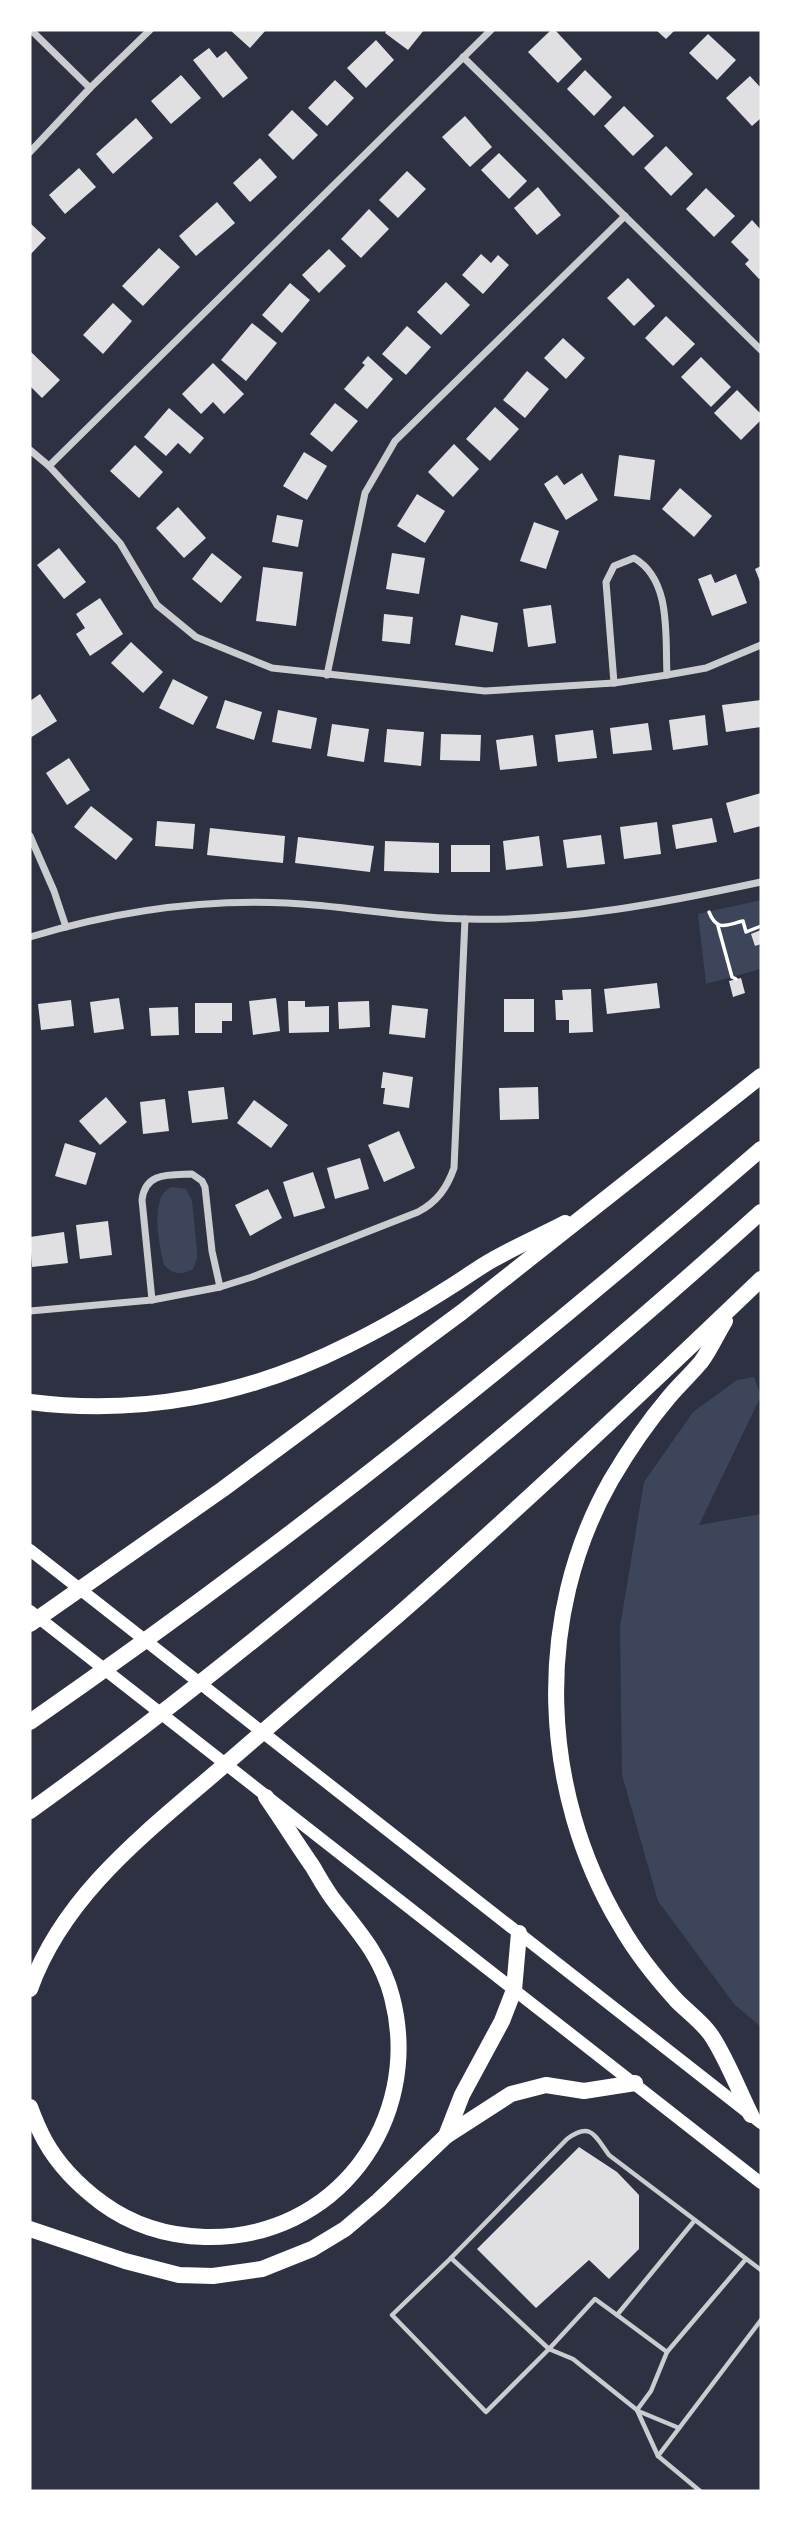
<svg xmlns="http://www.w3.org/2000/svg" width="791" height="2521" font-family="Helvetica,sans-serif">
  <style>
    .green { fill: #3c4559 }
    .building { fill: #e0e0e3 }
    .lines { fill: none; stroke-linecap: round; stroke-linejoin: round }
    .path { stroke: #fff; stroke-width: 3.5 }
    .service { stroke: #caccd0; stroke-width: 4.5 }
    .minor { stroke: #caccd0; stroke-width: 7 }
    .secondary { stroke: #fff; stroke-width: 12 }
    .motorway { stroke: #fff; stroke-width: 16 }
  </style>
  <rect width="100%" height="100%" fill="#2d3142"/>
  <g class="green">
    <path d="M761,900V969L706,984L698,914Z"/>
    <path d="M171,1187L186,1189L192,1200L197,1251V1259L193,1269C182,1275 173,1275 164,1265C159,1245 149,1197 171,1187Z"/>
    <path d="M754,1377L761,1396L699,1525L761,1514V2027L734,2004L658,1901L622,1775L620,1627L644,1482L693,1412L737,1380Z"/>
  </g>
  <g class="building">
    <path d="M230,30H266L250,48Z"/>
    <path d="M387,30H424L408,50L385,33Z"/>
    <path d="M551,30H555L582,59L558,83L528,52Z"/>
    <path d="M656,30H675L666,39Z"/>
    <path d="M708,34L736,60L717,80L689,53Z"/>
    <path d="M376,40L394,60L366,88L347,68Z"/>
    <path d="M209,48L217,58L226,51L248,78L223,98L193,60Z"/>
    <path d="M585,70L612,97L594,116L567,89Z"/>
    <path d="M181,75L201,98L171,124L151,101Z"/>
    <path d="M750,76L761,88V118L752,126L726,98Z"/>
    <path d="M335,80L354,98L327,126L308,108Z"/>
    <path d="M624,106L654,136L633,156L604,126Z"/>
    <path d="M292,110L318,135L293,160L268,135Z"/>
    <path d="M465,116L492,147L470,167L442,137Z"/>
    <path d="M136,118L153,138L113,174L96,154Z"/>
    <path d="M666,146L693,174L671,196L644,168Z"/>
    <path d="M499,153L527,181L509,199L481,170Z"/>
    <path d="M260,158L277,177L250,202L233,183Z"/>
    <path d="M79,168L96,187L65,214L49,195Z"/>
    <path d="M407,171L426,189L398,218L379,200Z"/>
    <path d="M538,187L561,215L537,235L514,208Z"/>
    <path d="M706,188L735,216L714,237L686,209Z"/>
    <path d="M217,202L235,223L196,256L179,236Z"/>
    <path d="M369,209L389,229L361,258L341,239Z"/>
    <path d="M752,220L761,230V277L759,279L745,264L749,260L731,242Z"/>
    <path d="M30,223L46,238L30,255Z"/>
    <path d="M159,248L180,267L143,306L122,286Z"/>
    <path d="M329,249L346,266L319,293L302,275Z"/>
    <path d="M481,254L491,263L498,255L509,265L483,294L462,275Z"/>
    <path d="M628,278L655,306L634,326L607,298Z"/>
    <path d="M446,282L470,305L441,335L417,312Z"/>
    <path d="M290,283L310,300L282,333L262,315Z"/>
    <path d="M113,303L132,321L103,354L83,335Z"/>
    <path d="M666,316L695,344L673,366L645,338Z"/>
    <path d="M252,323L277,343L246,381L221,360Z"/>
    <path d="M407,326L431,347L406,375L382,354Z"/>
    <path d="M563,338L585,358L566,379L544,358Z"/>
    <path d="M30,351L60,380L42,398L30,386Z"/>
    <path d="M368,356L393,379L367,409L344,389L365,365L362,363Z"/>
    <path d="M701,357L731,387L711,407L681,377Z"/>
    <path d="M213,363L244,394L224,414L213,402L201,414L182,394Z"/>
    <path d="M527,371L549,389L525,418L503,400Z"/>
    <path d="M737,390L761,414V420L741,440L714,413Z"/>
    <path d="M335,403L358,421L332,452L310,434Z"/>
    <path d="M495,407L519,429L490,461L466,439Z"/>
    <path d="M169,408L204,438L190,454L178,443L166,456L144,437Z"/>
    <path d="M454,444L479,469L453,497L428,472Z"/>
    <path d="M135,445L163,472L139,498L110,471Z"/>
    <path d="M304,452L327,466L307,500L283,486Z"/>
    <path d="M619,455L655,460L650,500L614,496Z"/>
    <path d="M582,473L598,500L566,520L544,484L557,475L564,485Z"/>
    <path d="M680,488L712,516L694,537L662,509Z"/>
    <path d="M417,494L445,511L425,543L397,526Z"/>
    <path d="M178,507L206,538L184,558L156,528Z"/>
    <path d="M277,515L303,520L298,547L272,542Z"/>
    <path d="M534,522L559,531L546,569L520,561Z"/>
    <path d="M59,548L86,582L64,599L37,565Z"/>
    <path d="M212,553L242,577L221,603L192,579Z"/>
    <path d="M392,553L425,558L419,594L386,589Z"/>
    <path d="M761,566V584L755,569Z"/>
    <path d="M263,567L303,572L296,626L256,621Z"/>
    <path d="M711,574L715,583L736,574L747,603L712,616L698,579Z"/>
    <path d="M100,598L123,634L90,656L76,634L85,628L76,614Z"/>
    <path d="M551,605L556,643L528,647L523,609Z"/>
    <path d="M384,614L413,617L410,644L382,641Z"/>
    <path d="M461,615L498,623L493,652L455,645Z"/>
    <path d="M131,642L163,672L143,693L111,663Z"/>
    <path d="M173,679L208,697L193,725L159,708Z"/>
    <path d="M40,694L57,721L30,738V701Z"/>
    <path d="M225,700L262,712L254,740L216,728Z"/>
    <path d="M761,700V727L726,732L722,705Z"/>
    <path d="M278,710L317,718L311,749L272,742Z"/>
    <path d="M705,715L708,745L673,750L669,720Z"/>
    <path d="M648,723L652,750L613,754L610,728Z"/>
    <path d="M332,724L369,729L364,762L327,756Z"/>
    <path d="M387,729L424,732L421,766L384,762Z"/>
    <path d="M593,730L597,758L558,762L555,735Z"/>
    <path d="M441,734L481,735L480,761L440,760Z"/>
    <path d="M533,735L537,766L500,770L496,740Z"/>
    <path d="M69,758L90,790L67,805L46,773Z"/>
    <path d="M761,793V826L734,833L726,803Z"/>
    <path d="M91,806L133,839L116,860L74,827Z"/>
    <path d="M712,818L717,842L676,849L672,825Z"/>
    <path d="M157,821L195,824L193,849L155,846Z"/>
    <path d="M657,822L661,854L624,859L620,827Z"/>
    <path d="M210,828L285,836L283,863L207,855Z"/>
    <path d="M601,835L605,864L567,868L563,840Z"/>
    <path d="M539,836L543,866L506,870L503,841Z"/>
    <path d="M298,837L374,846L370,872L295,863Z"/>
    <path d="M385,841L439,843V873L384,871Z"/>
    <rect x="451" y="845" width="39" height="27"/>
    <path d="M761,930V944L755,946L751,934Z"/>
    <path d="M741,978L745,993L733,997L729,981Z"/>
    <path d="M657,983L660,1008L607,1014L604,989Z"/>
    <path d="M591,989L593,1032L569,1033V1020H556L555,1000H563L562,990Z"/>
    <path d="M119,998L124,1029L94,1033L90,1002Z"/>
    <path d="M276,998L280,1031L253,1035L249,1001Z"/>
    <rect x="504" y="999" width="30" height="33"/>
    <path d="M71,1000L74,1026L41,1030L38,1004Z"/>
    <path d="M288,1001H305V1007L329,1006V1032L289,1033Z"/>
    <path d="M369,1001L370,1027L339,1029L338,1002Z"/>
    <path d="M195,1003H232V1021H222V1033H195Z"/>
    <path d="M392,1005L428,1009L425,1038L389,1034Z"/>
    <path d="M178,1007L179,1035L151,1036L149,1008Z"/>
    <path d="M383,1072L413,1077L409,1108L383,1104L385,1088H381Z"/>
    <path d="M224,1087L228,1119L192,1123L188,1091Z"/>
    <path d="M538,1087L539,1119L500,1120L499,1088Z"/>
    <path d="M106,1097L127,1122L100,1145L79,1121Z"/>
    <path d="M165,1099L169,1131L143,1134L140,1102Z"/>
    <path d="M254,1100L288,1125L271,1148L237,1123Z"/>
    <path d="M399,1131L415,1168L384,1182L368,1145Z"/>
    <path d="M65,1143L96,1153L86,1185L55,1176Z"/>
    <path d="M360,1158L369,1189L335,1199L327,1168Z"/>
    <path d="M313,1172L325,1208L294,1217L283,1182Z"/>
    <path d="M268,1189L282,1218L250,1236L235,1205Z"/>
    <path d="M108,1221L112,1255L80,1259L76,1225Z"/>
    <path d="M64,1232L68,1263L32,1267L30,1237Z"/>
    <path d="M579,2147L617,2172L639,2195V2249L609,2279L589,2260L536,2308L477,2249Z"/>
  </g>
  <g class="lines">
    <g class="path">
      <path d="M709,912C717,932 726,925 743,921L746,932L761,926"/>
      <path d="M718,926L732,977L736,979"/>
    </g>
    <g class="service">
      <path d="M695,2220L617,2315L595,2299L549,2349L451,2258L567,2139C591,2121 595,2136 609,2155L761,2270"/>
      <path d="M451,2258L392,2315L486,2412L549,2349L573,2359L637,2410L651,2391L667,2352"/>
      <path d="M617,2315L667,2352L746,2259"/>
      <path d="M637,2410L658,2456"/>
      <path d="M638,2411L679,2428"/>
      <path d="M700,2491L658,2456L761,2320"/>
    </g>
    <g class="minor">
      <path d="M31,30L90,88"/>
      <path d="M463,57L761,350"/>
      <path d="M30,152L90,88L150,30"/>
      <path d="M30,450L49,466L120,543L157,605L196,637L272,668L485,691L614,683L667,675L706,668L761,645"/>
      <path d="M49,466L491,30"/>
      <path d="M327,675L365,493L395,441L625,216"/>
      <path d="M614,683L606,582L614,566L634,558C672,580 665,636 667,675"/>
      <path d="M30,836L54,891L66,927"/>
      <path d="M30,937C112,912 200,899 287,903C347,906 406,918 467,919C568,922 663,903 761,882"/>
      <path d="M152,1300L142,1200C145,1172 169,1175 192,1174L202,1181L205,1187L212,1251L220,1287"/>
      <path d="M30,1311L152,1300L220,1287L252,1277L418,1212C437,1202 447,1188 454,1168L465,919"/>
    </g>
    <g class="secondary">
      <path d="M30,1550L761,2123"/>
      <path d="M30,1611L761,2183"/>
    </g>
    <g class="motorway">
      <path d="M725,1321C717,1334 710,1350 701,1362C691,1374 679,1385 669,1397C647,1423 628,1451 611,1480C533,1617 540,1791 620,1925C636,1953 655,1977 677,2001C688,2012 702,2022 711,2035C727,2059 738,2089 751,2115"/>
      <path d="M30,1402C140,1416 249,1395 348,1345C383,1328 417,1308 450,1287C465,1278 479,1267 494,1259C517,1246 542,1235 565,1223"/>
      <path d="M30,1624L223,1489L462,1312L761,1076"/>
      <path d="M30,1722C284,1546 528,1352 761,1149"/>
      <path d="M30,1811C150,1725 265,1632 379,1538C508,1432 637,1324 761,1212"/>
      <path d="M30,1989C64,1894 147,1832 221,1768C280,1717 338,1667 397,1616C521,1507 642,1393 761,1279"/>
      <path d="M30,2107C34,2118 39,2130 45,2141C59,2166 79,2186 102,2203C132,2225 168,2236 205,2237C335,2240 424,2121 392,1997C382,1958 360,1933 336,1903C327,1892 320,1879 313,1867C297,1844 282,1820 266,1797"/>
      <path d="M446,2136L462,2095L502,2021L514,1990L519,1933"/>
      <path d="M30,2229L125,2261L179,2275L213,2276L262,2269L312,2249L345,2229L378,2201L446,2136L511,2094L546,2085L584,2091L635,2083"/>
    </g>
  </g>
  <rect width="791" height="2521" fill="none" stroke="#ffffff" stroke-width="63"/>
</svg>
